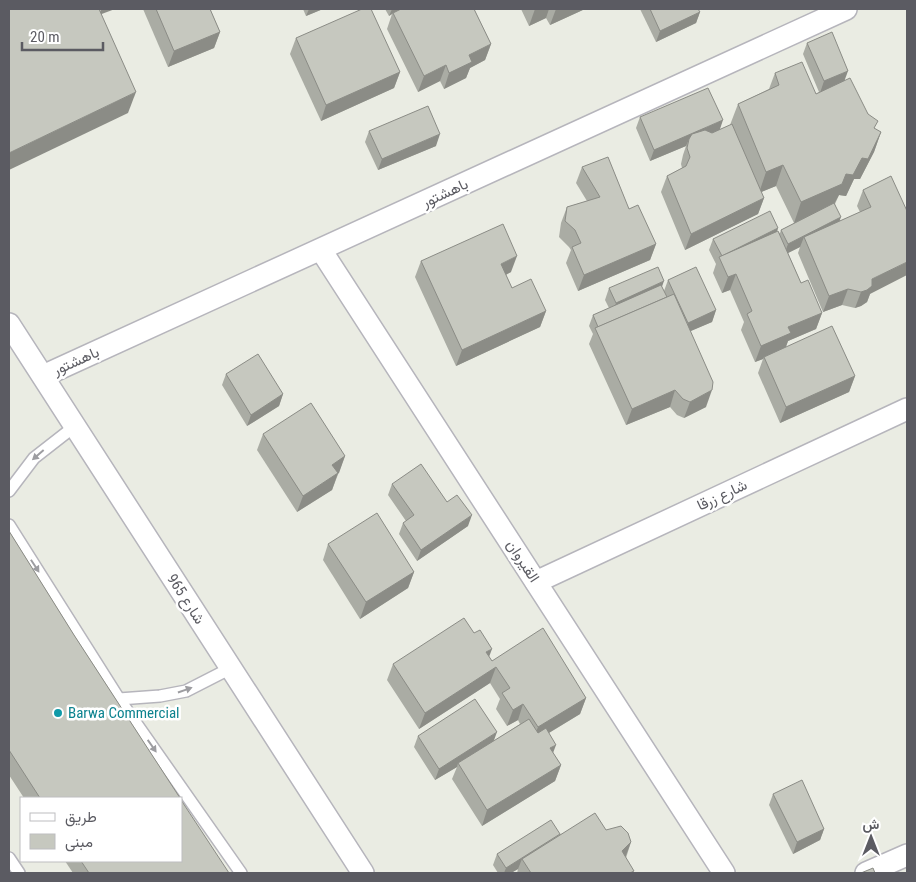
<svg xmlns="http://www.w3.org/2000/svg" width="916" height="882" font-family="'Roboto Condensed',Vazirmatn,sans-serif">
  <style>
    .lines { fill: none; stroke-linecap: round; stroke-linejoin: round }
    .lane-casing { stroke: #b6b5bc; stroke-width: 14 }
    .street-casing { stroke: #b6b5bc; stroke-width: 24 }
    .lane { stroke: #fff; stroke-width: 11 }
    .street { stroke: #fff; stroke-width: 21 }
    .wall { fill: #aaaca4 }
    .shaded-wall { fill: #8b8c86 }
    .building { fill: #c6c8bf; stroke: #8b8c86 }
    .oneway { fill: #9d9da1 }
    .culture-dot { fill: #0f9aa8; stroke: #fff; stroke-width: 2 }
    .labels { text-anchor: middle; stroke-width: 5; stroke-linejoin: round; paint-order: stroke }
    .street-label { font-size: 15px; fill: #5b5b62; stroke: #fff }
    .culture-label { font-size: 15px; fill: #0d838f; stroke: #fff; text-anchor: start }
  </style>
  <rect width="100%" height="100%" fill="#eaece3"/>
  <g class="lines">
    <g class="lane-casing">
      <g id="lane">
        <path d="M9,491L34,458L75,426"/>
        <path d="M9,525L119,699L241,873"/>
        <path d="M119,699L160,696L186,691L231,668"/>
        <path d="M9,858L19,873"/>
      </g>
    </g>
    <g class="street-casing">
      <g id="street">
        <path d="M321,250L724,873"/>
        <path d="M9,324L363,873"/>
        <path d="M43,376L846,9"/>
        <path d="M536,582L907,409"/>
        <path d="M866,873L907,855"/>
      </g>
    </g>
    <use href="#lane" class="lane"/>
    <use href="#street" class="street"/>
  </g>
  <g class="wall">
    <path d="M143,9H210L220,32L214,48L168,67Z"/>
    <path d="M303,9H323L306,16Z"/>
    <path d="M385,9H474L491,44L485,60L470,68L466,78L444,89L440,81L418,92L387,29L392,14L389,16Z"/>
    <path d="M521,9H585L550,25L546,18L529,26Z"/>
    <path d="M640,9H698L700,12L696,23L656,42Z"/>
    <path d="M296,38L400,72L394,88L321,121L290,54Z"/>
    <path d="M807,43L845,81L868,114L875,129L881,132L874,152L860,179H854L846,196L839,195L835,204L840,221L860,212L857,206L863,190L891,176L870,294L867,302L861,306L855,308L842,305L823,312L798,253L800,247L788,253L801,283L822,313L816,329L788,341L786,347L855,376L849,392L780,423L758,373L763,359L755,362L741,330L744,322L730,290L722,293L713,273L716,264L709,250L713,239L778,228L777,232L780,233L781,230L802,219L794,223L776,186L761,192L764,198L758,214L685,250L661,192L667,176L682,168L681,164L683,155L686,146L650,161L636,128L640,117L719,130L730,125L738,104L769,89L775,73L816,94L819,92L803,54Z"/>
    <path d="M369,131L436,146L378,170L365,142Z"/>
    <path d="M582,167L629,209L656,244L650,260L578,291L566,263L571,250L569,247L559,237L561,223L567,207L587,201L576,183Z"/>
    <path d="M421,261L511,272L506,275L512,288L546,311L540,327L456,366L415,277Z"/>
    <path d="M668,280L716,310L712,322L690,331L706,407L684,418L677,415L670,407L626,425L589,344L593,334L589,326L593,315L609,308L605,300L609,288L662,287L667,297L664,291Z"/>
    <path d="M226,374L283,394L279,406L247,426L222,385Z"/>
    <path d="M263,434L345,456L332,490L297,512L257,450Z"/>
    <path d="M392,484L447,502L468,526L417,561L399,534L403,523L406,521L388,495Z"/>
    <path d="M9,531L74,635L180,798H24L9,775Z"/>
    <path d="M328,544L414,572L408,588L360,619L323,560Z"/>
    <path d="M489,657L492,661L586,698L580,714L549,733L553,753L561,765L555,781L482,826L452,779L457,767L435,780L414,747L418,736L494,741L520,724L518,720L507,726L496,709L500,699L490,683L419,729L387,680L393,664Z"/>
    <path d="M773,794L824,829L820,840L793,854L769,805Z"/>
    <path d="M606,830L631,842L626,858L633,873H517L518,869L511,873H498L493,865L497,854L560,834Z"/>
    <path d="M65,861H181L229,873H73Z"/>
  </g>
  <g class="shaded-wall">
    <path d="M101,9H115L99,15Z"/>
    <path d="M309,9H323L306,16Z"/>
    <path d="M392,9H405L393,13L392,14L389,16Z"/>
    <path d="M535,9H549L546,18L529,26Z"/>
    <path d="M556,9H585L550,25Z"/>
    <path d="M700,12L696,23L656,42L660,31Z"/>
    <path d="M220,32L214,48L168,67L174,51Z"/>
    <path d="M491,44L485,60L470,68L466,78L444,89L449,73L469,55Z"/>
    <path d="M446,65L440,81L418,92L424,76Z"/>
    <path d="M848,71L844,82L820,93L824,81Z"/>
    <path d="M400,72L394,88L321,121L326,105Z"/>
    <path d="M136,92L128,113L9,170V153Z"/>
    <path d="M723,120L719,132L689,139L686,146L650,161L654,150Z"/>
    <path d="M881,132L874,152L860,179H854L846,196L839,195L834,204L794,223L801,202L846,174L862,158Z"/>
    <path d="M440,134L436,146L378,170L382,159Z"/>
    <path d="M783,165L776,186L759,193L766,172Z"/>
    <path d="M764,198L758,214L685,250L691,234Z"/>
    <path d="M841,217L837,228L804,237L800,247L784,255L788,244Z"/>
    <path d="M778,228L774,239L722,256Z"/>
    <path d="M656,244L650,260L578,291L584,275Z"/>
    <path d="M517,256L511,272L495,280L501,264Z"/>
    <path d="M907,262V275L870,294L867,302L861,306L855,308L861,292L872,279Z"/>
    <path d="M736,274L730,290L722,293L728,277Z"/>
    <path d="M664,281L660,292L612,314L616,303Z"/>
    <path d="M848,289L842,305L823,312L829,296Z"/>
    <path d="M716,310L712,322L684,334L688,323Z"/>
    <path d="M546,311L540,327L456,366L462,350Z"/>
    <path d="M822,313L816,329L788,341L785,349L764,357L763,359L755,362L761,346L788,327Z"/>
    <path d="M855,376L849,392L780,423L786,407Z"/>
    <path d="M675,390L670,407L626,425L632,409Z"/>
    <path d="M712,390L706,407L684,418L690,402Z"/>
    <path d="M283,394L279,406L247,426L251,415Z"/>
    <path d="M345,456L339,473L326,481L332,465Z"/>
    <path d="M338,473L332,490L297,512L303,496Z"/>
    <path d="M472,515L468,526L417,561L421,550Z"/>
    <path d="M414,572L408,588L360,619L366,602Z"/>
    <path d="M492,649L486,665V652Z"/>
    <path d="M496,667L490,683L419,729L425,713Z"/>
    <path d="M586,698L580,714L532,743L538,727Z"/>
    <path d="M523,704L518,720L507,726L513,710Z"/>
    <path d="M497,732L493,743L458,763L457,767L435,780L439,769Z"/>
    <path d="M556,745L550,761V748Z"/>
    <path d="M561,765L555,781L482,826L487,810Z"/>
    <path d="M824,829L820,840L793,854L797,842Z"/>
    <path d="M560,834L522,859L518,869L511,873H504L506,868Z"/>
    <path d="M631,842L625,858L622,851Z"/>
  </g>
  <g class="building">
    <path d="M9,9H99L136,92L9,153Z"/>
    <path d="M156,9H210L220,32L174,51Z"/>
    <path d="M362,9H371L400,72L326,105L296,38Z"/>
    <path d="M401,9H474L491,44L469,55L472,62L449,73L446,65L424,76L393,13Z"/>
    <path d="M650,9H698L700,12L660,31Z"/>
    <path d="M832,32L848,71L824,81L807,43Z"/>
    <path d="M802,62L816,94L850,78L868,114L878,121L874,128L881,132L868,159L862,158L853,175L846,174L842,184L801,202L783,165L766,172L738,104L779,85L775,73Z"/>
    <path d="M708,88L723,120L654,150L640,117Z"/>
    <path d="M428,106L440,134L382,159L369,131Z"/>
    <path d="M732,124L764,198L691,234L667,176L686,166L690,157L687,148L689,139L692,134L705,130L712,133Z"/>
    <path d="M608,157L629,209L638,205L656,244L584,275L572,247L581,243L575,230L565,221L567,207L600,197L582,167Z"/>
    <path d="M891,176L907,211V262L872,279V286L867,290L861,292L848,289L829,296L804,237L871,207L863,190Z"/>
    <path d="M834,203L841,217L788,244L781,230Z"/>
    <path d="M770,211L778,228L722,256L713,239Z"/>
    <path d="M503,224L517,256L501,264L512,288L531,279L546,311L462,350L421,261Z"/>
    <path d="M778,231L801,283L808,280L822,313L788,327L791,333L761,346L747,314L752,311L736,274L728,277L719,257Z"/>
    <path d="M658,267L664,281L616,303L609,288Z"/>
    <path d="M696,267L716,310L688,323L668,280Z"/>
    <path d="M661,285L667,297L598,327L593,315Z"/>
    <path d="M674,294L713,382L712,390L690,402L683,399L675,390L632,409L595,328Z"/>
    <path d="M832,326L855,376L786,407L764,357Z"/>
    <path d="M258,354L283,394L251,415L226,374Z"/>
    <path d="M311,403L345,456L332,465L338,473L303,496L263,434Z"/>
    <path d="M421,464L447,502L457,495L472,515L421,550L403,523L414,515L392,484Z"/>
    <path d="M377,513L414,572L366,602L328,544Z"/>
    <path d="M9,531L74,635L180,798H40L9,750Z"/>
    <path d="M464,618L474,633L480,630L492,649L486,652L492,661L543,628L586,698L538,727L523,704L513,710L502,693L510,688L496,667L425,713L393,664Z"/>
    <path d="M475,699L497,732L439,769L418,736Z"/>
    <path d="M529,719L538,733L546,728L556,745L550,748L561,765L487,810L458,763Z"/>
    <path d="M802,780L824,829L797,842L773,794Z"/>
    <path d="M181,800L229,873H89L81,861H181Z"/>
    <path d="M595,813L606,830L621,826L628,833L631,842L622,851L634,871L630,873H531L522,859Z"/>
    <path d="M551,820L560,834L506,868L497,854Z"/>
    <path d="M873,868L875,873H861Z"/>
  </g>
  <defs><path id="oneway-solid" d="M-6-.8H1V-3.2L6.5 0L1 3.2V.8H-6Z" transform="scale(1.25)"/></defs>
  <g class="oneway">
    <use href="#oneway-solid" transform="translate(38 455) rotate(139)"/>
    <use href="#oneway-solid" transform="translate(35 566) rotate(57)"/>
    <use href="#oneway-solid" transform="translate(185 690) rotate(-19)"/>
    <use href="#oneway-solid" transform="translate(152 746) rotate(55)"/>
  </g>
  <circle class="culture-dot" cx="58" cy="713" r="5"/>
  <g class="labels">
    <g class="street-label">
      <text transform="translate(445 193) rotate(-25)" y="5">باهشتور</text>
      <text transform="translate(76 361) rotate(-24)" y="5">باهشتور</text>
      <text transform="translate(722 495) rotate(-25)" y="5">شارع زرقا</text>
      <text transform="translate(523 561) rotate(57)" y="5">القيروان</text>
      <text transform="translate(186 599) rotate(57)" y="5">شارع 965</text>
    </g>
    <g class="culture-label">
      <text x="68" y="718">Barwa Commercial</text>
    </g>
  </g>
  <rect width="916" height="882" fill="none" stroke="#5b5b62" stroke-width="20"/>
  <rect x="20" y="797" width="162" height="65" fill="#ffffff" stroke="#bdbdc0"/>
  <rect x="30" y="813" width="25" height="8" fill="#ffffff" stroke="#bdbdc0"/>
  <text x="65" y="822" font-size="15" fill="#5b5b62">طريق</text>
  <rect x="30" y="834" width="25" height="15" fill="#c6c8bf" stroke="#bdbdc0"/>
  <text x="65" y="847" font-size="15" fill="#5b5b62">مبنى</text>
  <g transform="translate(871 837)" stroke="#ffffff" stroke-width="4" paint-order="stroke">
  <path d="M0-4L9 19L0 12L-9 19Z" fill="#5b5b62"/>
  <text y="-8" font-size="14" font-weight="bold" text-anchor="middle" fill="#5b5b62">ش</text>
  </g>
  <path d="M22 42v8h81v-8" fill="none" stroke="#5b5b62" stroke-width="2.5"/>
  <text x="30" y="42" font-size="15" fill="#5b5b62" stroke="#ffffff" stroke-width="4" paint-order="stroke">20 m</text>
</svg>
